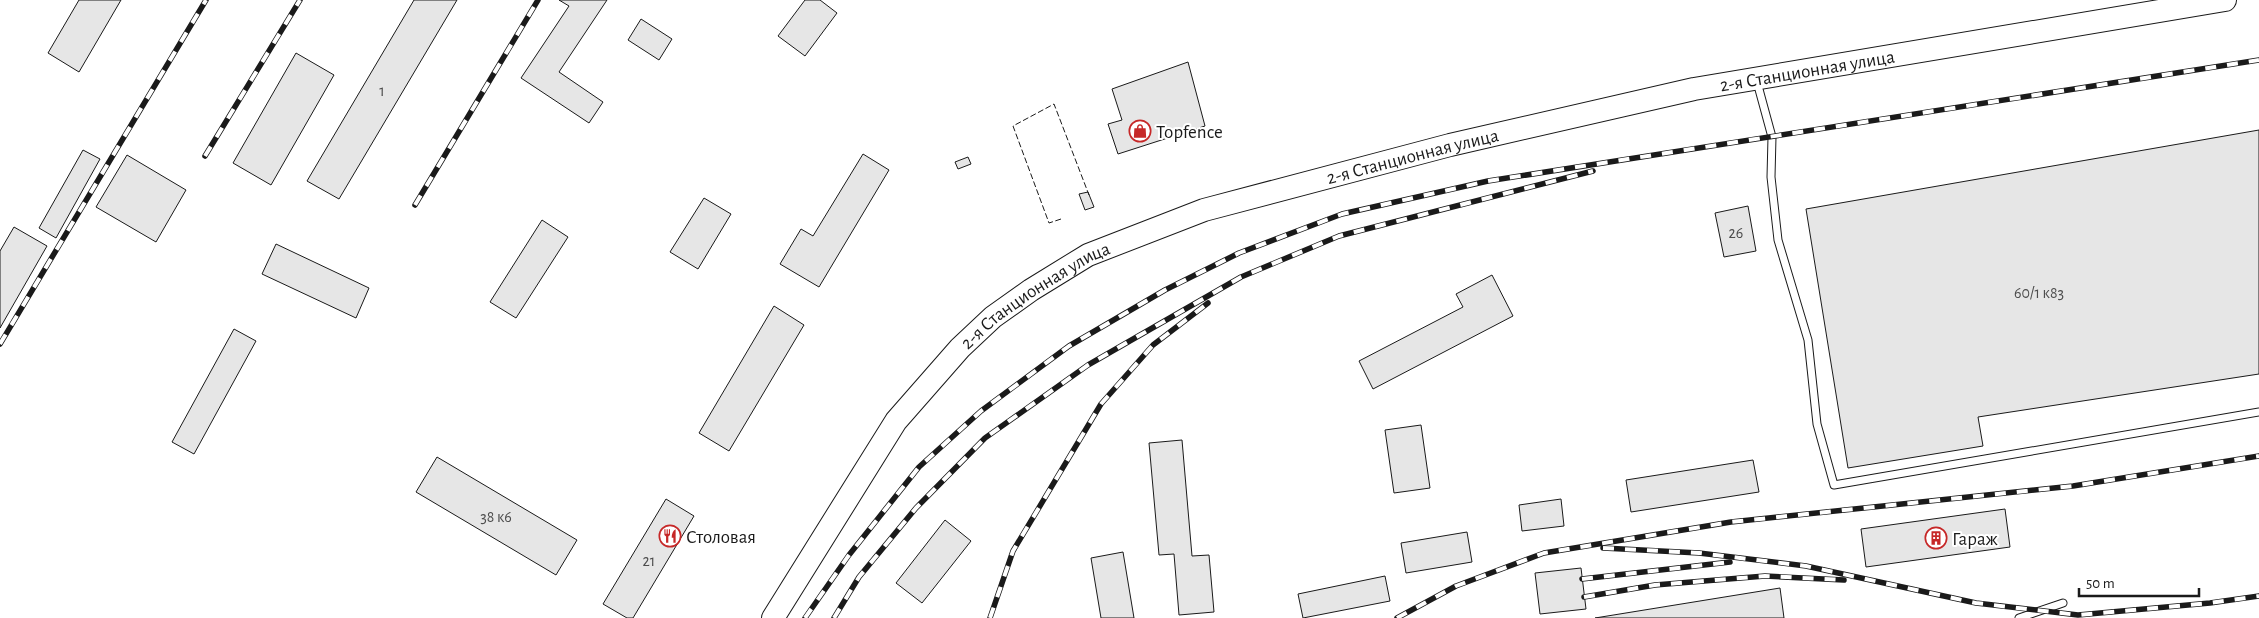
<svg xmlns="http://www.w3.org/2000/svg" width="2259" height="618" font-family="'Alegreya Sans',sans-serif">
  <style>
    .building { fill: #e6e6e6; stroke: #1a1a1a }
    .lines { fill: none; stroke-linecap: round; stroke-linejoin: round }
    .lane-casing { stroke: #1a1a1a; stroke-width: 9 }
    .primary-casing { stroke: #1a1a1a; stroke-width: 24 }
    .lane { stroke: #fff; stroke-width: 7 }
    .primary { stroke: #fff; stroke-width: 22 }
    .rail-casing { stroke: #1a1a1a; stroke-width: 5.5 }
    .rail { stroke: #fff; stroke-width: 4; stroke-dasharray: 11; stroke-linecap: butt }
    .fence { stroke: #1a1a1a; stroke-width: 1; stroke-dasharray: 6 2.5; stroke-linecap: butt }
    .labels { text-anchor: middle; stroke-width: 4; stroke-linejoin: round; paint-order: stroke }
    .number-label { font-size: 16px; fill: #4d4d4d }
    .street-label { font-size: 19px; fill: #1a1a1a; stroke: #fff }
    .poi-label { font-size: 19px; fill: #1a1a1a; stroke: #fff; text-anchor: start }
  </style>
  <rect width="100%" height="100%" fill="#fff"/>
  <g class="building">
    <path d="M79,0H121L79,72L48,53Z"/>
    <path d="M414,0H457L339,199L307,181Z"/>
    <path d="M559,0H607L559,72L603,102L589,123L521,78L569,6Z"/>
    <path d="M805,0H820L837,13L805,56L778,36Z"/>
    <path d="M641,19L672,39L659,60L628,40Z"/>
    <path d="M296,53L334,75L271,185L233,163Z"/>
    <path d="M1188,62L1205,126L1118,154L1108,124L1122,120L1112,89Z"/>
    <path d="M2259,130V374L1978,417L1983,446L1848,468L1806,209Z"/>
    <path d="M83,150L100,159L56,238L39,228Z"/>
    <path d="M863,154L889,170L819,287L780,264L801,229L813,236Z"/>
    <path d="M127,155L186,190L156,242L96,207Z"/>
    <path d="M968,157L971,164L958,169L955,162Z"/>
    <path d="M1088,192L1094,207L1085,210L1079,194Z"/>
    <path d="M704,198L731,214L698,269L670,252Z"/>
    <path d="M1748,206L1756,251L1724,257L1715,213Z"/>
    <path d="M542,220L568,237L516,318L490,302Z"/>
    <path d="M14,227L47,246L0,328V251Z"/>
    <path d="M276,244L369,288L356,318L262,274Z"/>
    <path d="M1492,275L1513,316L1373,389L1359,361L1463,307L1456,294Z"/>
    <path d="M774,306L804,325L729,451L699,433Z"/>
    <path d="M234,329L256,341L194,454L172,442Z"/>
    <path d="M1421,425L1430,488L1394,493L1385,430Z"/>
    <path d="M1182,440L1192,556L1209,555L1214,612L1179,615L1174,554L1159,555L1149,443Z"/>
    <path d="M437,457L577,540L556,575L416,492Z"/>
    <path d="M1753,460L1759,492L1631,512L1626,480Z"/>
    <path d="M666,499L694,516L633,618H627L603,604Z"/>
    <path d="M1561,499L1564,526L1522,531L1519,505Z"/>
    <path d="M2005,509L2010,547L1866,567L1861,529Z"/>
    <path d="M945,520L971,541L922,603L896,583Z"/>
    <path d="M1467,532L1472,562L1406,573L1401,543Z"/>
    <path d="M1123,552L1134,618H1101L1091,558Z"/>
    <path d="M1581,568L1586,609L1540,614L1535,573Z"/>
    <path d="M1385,576L1390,601L1303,618L1298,594Z"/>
    <path d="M1780,588L1784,618H1595Z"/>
  </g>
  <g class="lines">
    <g class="lane-casing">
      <g id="lane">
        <path d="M1757,82L1772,137L1771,177L1778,240L1808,340L1817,424L1834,485L2259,412"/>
        <path d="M2019,618L2063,603"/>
      </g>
    </g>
    <g class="primary-casing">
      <g id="primary">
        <path id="s1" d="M773,618L896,421L960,348L993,317L1031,290L1088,255L1204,210L1450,145L1694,89L2225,0"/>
      </g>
    </g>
    <use href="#lane" class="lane"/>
    <use href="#primary" class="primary"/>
    <g class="rail-casing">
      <g id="rail">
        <path d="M205,156L300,0"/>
        <path d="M415,205L538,0"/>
        <path d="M0,344L206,0"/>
        <path d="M1603,548L1699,553L1806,566L1976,603L2078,615L2210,603L2259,596"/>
        <path d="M1582,579L1730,562"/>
        <path d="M1584,597L1655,585L1765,576L1844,580"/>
        <path d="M805,618L849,555L919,467L981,411L1069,346L1165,290L1239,253L1342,214L1488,181L2259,60"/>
        <path d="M834,618L859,577L916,508L985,438L1088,365L1241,277L1339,236L1593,171"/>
        <path d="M990,618L1013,551L1101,404L1153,345L1208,303"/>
        <path d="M1397,618L1456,586L1544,553L1731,522L2073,486L2259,456"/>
      </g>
    </g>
    <use href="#rail" class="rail"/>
    <path class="fence" d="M1061,219L1049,223L1013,126L1054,104L1089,195"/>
  </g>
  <defs>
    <g id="shop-ring" transform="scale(1.125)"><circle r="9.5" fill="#fff" stroke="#c62828" stroke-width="1.5"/><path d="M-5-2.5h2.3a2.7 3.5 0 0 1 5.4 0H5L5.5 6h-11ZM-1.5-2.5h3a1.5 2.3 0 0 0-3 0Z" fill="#c62828"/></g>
    <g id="restaurant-ring" transform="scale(1.125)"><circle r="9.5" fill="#fff" stroke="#c62828" stroke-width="1.5"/><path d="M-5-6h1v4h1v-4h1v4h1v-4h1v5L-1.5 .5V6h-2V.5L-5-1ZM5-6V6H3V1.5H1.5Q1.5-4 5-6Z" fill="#c62828"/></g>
    <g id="building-ring" transform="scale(1.125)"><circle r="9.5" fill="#fff" stroke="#c62828" stroke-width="1.5"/><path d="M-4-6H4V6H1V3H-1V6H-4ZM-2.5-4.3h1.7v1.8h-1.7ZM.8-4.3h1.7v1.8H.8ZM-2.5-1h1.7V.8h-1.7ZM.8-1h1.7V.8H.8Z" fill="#c62828"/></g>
  </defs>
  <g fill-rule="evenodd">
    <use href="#shop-ring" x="1140" y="131"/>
    <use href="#restaurant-ring" x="670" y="536"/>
    <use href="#building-ring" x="1936" y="538"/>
  </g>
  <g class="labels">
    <g class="number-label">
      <text x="382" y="96">1</text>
      <text x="1736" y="238">26</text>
      <text x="2039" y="298">60/1 к83</text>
      <text x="496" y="522">38 к6</text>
      <text x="649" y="566">21</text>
    </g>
    <g class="street-label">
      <text dy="7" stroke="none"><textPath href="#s1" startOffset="1232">2-я Станционная улица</textPath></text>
      <text dy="7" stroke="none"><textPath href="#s1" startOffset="828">2-я Станционная улица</textPath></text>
      <text dy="7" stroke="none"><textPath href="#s1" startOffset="422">2-я Станционная улица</textPath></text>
    </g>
    <g class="poi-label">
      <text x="1156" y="138">Topfence</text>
      <text x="686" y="543">Столовая</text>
      <text x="1952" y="545">Гараж</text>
    </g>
  </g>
  <path d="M2079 588v8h120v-8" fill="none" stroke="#1a1a1a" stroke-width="2.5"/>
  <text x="2086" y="588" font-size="15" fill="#1a1a1a" stroke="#ffffff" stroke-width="4" paint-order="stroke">50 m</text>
</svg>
